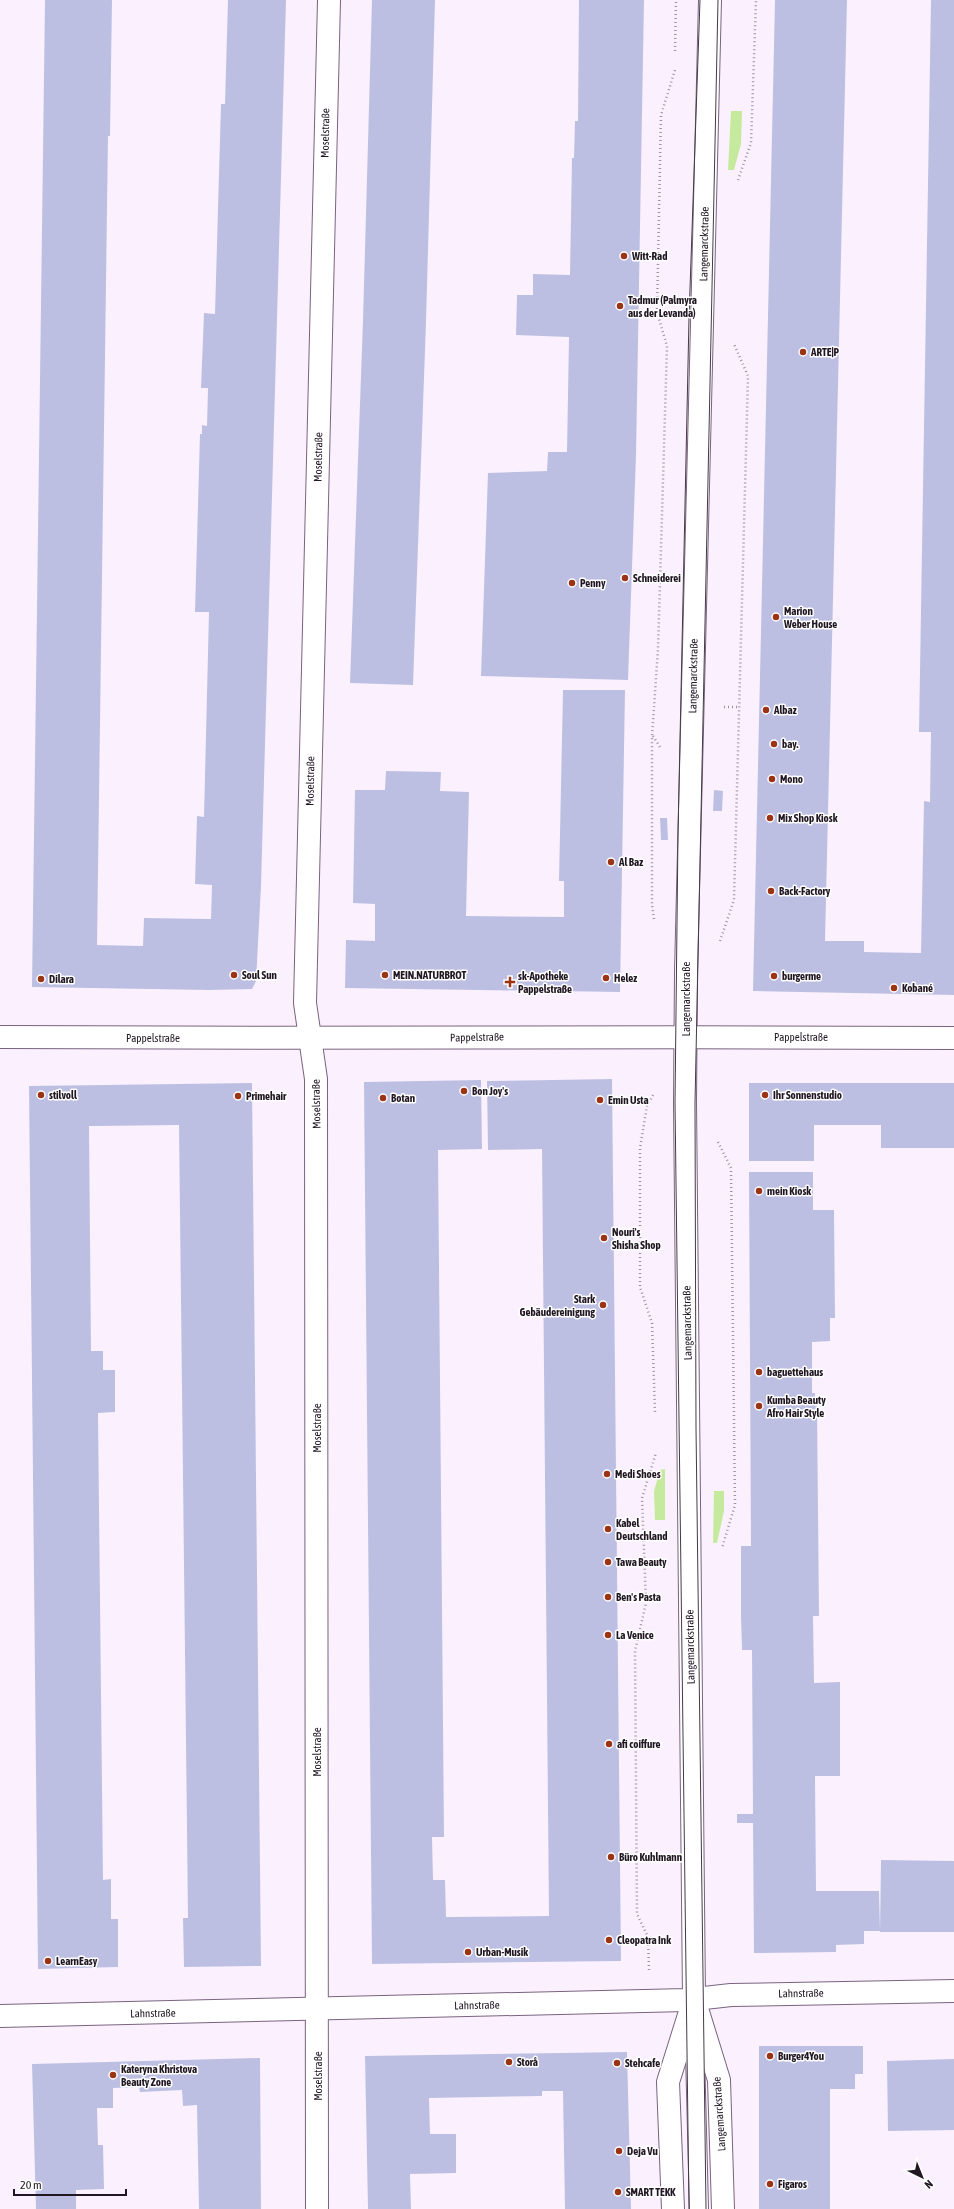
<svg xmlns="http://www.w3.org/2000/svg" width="954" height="2209" font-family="'Asap Condensed',sans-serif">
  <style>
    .green { fill: #c6ea9d }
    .building { fill: #bdbfe2 }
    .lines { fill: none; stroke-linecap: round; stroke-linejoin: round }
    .lane-casing { stroke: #79637f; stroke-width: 20 }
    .street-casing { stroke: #79637f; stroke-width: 24 }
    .secondary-casing { stroke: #79637f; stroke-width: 24 }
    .path { stroke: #9d94a0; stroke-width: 2.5; stroke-dasharray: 1 3; stroke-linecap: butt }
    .lane { stroke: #fff; stroke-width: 18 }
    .street { stroke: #fff; stroke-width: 22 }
    .secondary { stroke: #fff; stroke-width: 22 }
    .tram { stroke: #443a46; stroke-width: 1 }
    .poi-dot { fill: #9b3415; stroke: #fff; stroke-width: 1.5 }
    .labels { text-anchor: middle; stroke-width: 3; stroke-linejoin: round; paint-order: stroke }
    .street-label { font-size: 11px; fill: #201722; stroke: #fff }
    .poi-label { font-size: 11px; font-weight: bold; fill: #201722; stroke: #fff; text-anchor: start }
  </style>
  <rect width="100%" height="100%" fill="#fbf1fe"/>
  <g class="green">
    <path d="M731,111H742L741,144L734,170H728Z"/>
    <path d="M665,1469V1520H655L654,1491L660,1470Z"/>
    <path d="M714,1491H724V1511L717,1543H713Z"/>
  </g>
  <g class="building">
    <path d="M45,0H112L110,136H108L107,209L97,945L143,946L144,918L211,919L212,885L195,884L197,816L204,817L209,612H195L200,434H202V425L207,426L208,388H201L204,313L215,314L221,104H225L228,0H286L261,886L256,981L252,989L209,990L32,987Z"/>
    <path d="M372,0H435L426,322L413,685L350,683L363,320Z"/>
    <path d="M579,0H644L636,455L628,680L481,676L488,473L547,471L548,452H567L569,337L516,335L517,295H533V274L570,275L572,158H574L575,121H578Z"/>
    <path d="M775,0H847L825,941H864V952L921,953L924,801L930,802L931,732H919L931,0H954V995L753,991Z"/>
    <path d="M563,690H625L620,992L345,988L346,940L375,941V904L353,903L355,790H385L386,771L441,772L440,791L469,792L466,916L564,917V881H559Z"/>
    <path d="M714,790L723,791L722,811H713Z"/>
    <path d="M660,818H667L668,840H661Z"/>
    <path d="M612,1079L621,1961L372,1964L364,1082L481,1080L482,1149L438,1150L444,1837H432L433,1880H445L446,1917L549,1916L542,1149L488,1150L487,1081Z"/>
    <path d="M252,1083L261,1966L184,1967L183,1918H188L179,1125L95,1126H89L91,1351H103V1370H115V1412L98,1413L103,1880L111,1879V1919H118V1967L38,1969L29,1086Z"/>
    <path d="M749,1083H954V1148H881V1125H814V1161H749Z"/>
    <path d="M749,1172H813V1210H834L835,1318H830V1341L812,1342V1393H815V1405L817,1406L819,1616H813L814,1683L840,1682V1776H815L816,1891H879L880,1931H864V1944L836,1945V1952L754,1953L753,1823H737V1814H753L752,1650H742L741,1616V1546H751Z"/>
    <path d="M881,1860L954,1861V1932H880Z"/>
    <path d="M759,2046H863V2074H855V2089H830V2209H759Z"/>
    <path d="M627,2052L631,2209H565L563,2091H542V2096L429,2098L430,2134H456V2173L410,2174L411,2209H368L365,2056Z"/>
    <path d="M260,2058L261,2209H199L197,2105L183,2106L182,2090L140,2092L139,2087L113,2088V2108H97L98,2145H103L104,2189L76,2190V2209H36L32,2064Z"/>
    <path d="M954,2059V2130L888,2131L887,2061Z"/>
  </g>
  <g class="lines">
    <g class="lane-casing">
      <path id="lane" d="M694,2014L699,2209"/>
    </g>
    <g class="street-casing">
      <g id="street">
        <path d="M0,1037C318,1039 636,1036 954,1038"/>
        <path d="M0,2016L686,2000L731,1995L954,1991"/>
        <path d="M317,2209L316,1079L305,1003L329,0"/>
      </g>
    </g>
    <g class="secondary-casing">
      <g id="secondary">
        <path d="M710,0L686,972L685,1103L694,1999L719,2080L723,2209"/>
        <path d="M673,2209L668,2082L694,1999"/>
      </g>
    </g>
    <g class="path">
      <path d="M675,51L676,0"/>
      <path d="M738,180L751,143L756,0"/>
      <path d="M724,707H738"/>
      <path d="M653,736L660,747"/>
      <path d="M654,919L652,905V736L658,649L667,346L657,312L661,115L675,70"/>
      <path d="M720,941L734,900L748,376L734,344"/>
      <path d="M653,1095L647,1106L640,1148V1287L652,1323L655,1412"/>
      <path d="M718,1142L731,1168L735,1505L722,1548"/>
      <path d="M649,1970L648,1937L637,1914L635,1651L646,1603L642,1498L656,1453"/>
    </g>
    <use href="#lane" class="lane"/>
    <use href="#street" class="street"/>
    <use href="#secondary" class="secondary"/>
    <g class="tram">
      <path d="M689,2209L675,1103L678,834L689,318L700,0"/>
      <path d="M706,2209L696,1428L695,1103L718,0"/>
    </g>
  </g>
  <g class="poi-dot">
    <circle cx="624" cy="256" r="4"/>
    <circle cx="620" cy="306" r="4"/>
    <circle cx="803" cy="352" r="4"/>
    <circle cx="625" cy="578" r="4"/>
    <circle cx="572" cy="583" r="4"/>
    <circle cx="776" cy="617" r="4"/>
    <circle cx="766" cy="710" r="4"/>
    <circle cx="774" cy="744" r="4"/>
    <circle cx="772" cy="779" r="4"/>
    <circle cx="770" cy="818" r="4"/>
    <circle cx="611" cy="862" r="4"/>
    <circle cx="771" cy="891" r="4"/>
    <circle cx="234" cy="975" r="4"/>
    <circle cx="385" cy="975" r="4"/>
    <circle cx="774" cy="976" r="4"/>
    <circle cx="606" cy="978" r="4"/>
    <circle cx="41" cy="979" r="4"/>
    <path d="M508 976h4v4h4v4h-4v4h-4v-4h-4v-4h4z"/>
    <circle cx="894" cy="988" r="4"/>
    <circle cx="464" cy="1091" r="4"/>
    <circle cx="41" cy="1095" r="4"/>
    <circle cx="765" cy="1095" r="4"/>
    <circle cx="238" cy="1096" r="4"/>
    <circle cx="383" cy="1098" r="4"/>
    <circle cx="600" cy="1100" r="4"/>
    <circle cx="759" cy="1191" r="4"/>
    <circle cx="604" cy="1238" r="4"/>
    <circle cx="603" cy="1305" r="4"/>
    <circle cx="759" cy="1372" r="4"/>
    <circle cx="759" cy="1406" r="4"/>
    <circle cx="607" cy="1474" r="4"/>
    <circle cx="608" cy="1529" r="4"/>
    <circle cx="608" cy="1562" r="4"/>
    <circle cx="608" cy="1597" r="4"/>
    <circle cx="608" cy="1635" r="4"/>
    <circle cx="609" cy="1744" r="4"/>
    <circle cx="611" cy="1857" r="4"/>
    <circle cx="609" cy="1940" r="4"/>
    <circle cx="468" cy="1952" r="4"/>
    <circle cx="48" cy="1961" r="4"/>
    <circle cx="770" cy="2056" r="4"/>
    <circle cx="509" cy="2062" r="4"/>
    <circle cx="617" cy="2063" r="4"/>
    <circle cx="113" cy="2075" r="4"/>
    <circle cx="619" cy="2151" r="4"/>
    <circle cx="770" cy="2184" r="4"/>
    <circle cx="618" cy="2192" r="4"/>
  </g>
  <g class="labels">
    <g class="street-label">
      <text transform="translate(325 133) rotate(-89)" y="4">Moselstraße</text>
      <text transform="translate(704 244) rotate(-89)" y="4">Langemarckstraße</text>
      <text transform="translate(318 457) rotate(-89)" y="4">Moselstraße</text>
      <text transform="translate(693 676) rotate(-89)" y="4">Langemarckstraße</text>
      <text transform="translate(310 781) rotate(-89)" y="4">Moselstraße</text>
      <text transform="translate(686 999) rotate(-90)" y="4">Langemarckstraße</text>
      <text transform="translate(477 1037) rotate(-1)" y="4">Pappelstraße</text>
      <text x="801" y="1041">Pappelstraße</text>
      <text x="153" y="1042">Pappelstraße</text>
      <text transform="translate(316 1104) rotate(-91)" y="4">Moselstraße</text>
      <text transform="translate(687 1323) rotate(-91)" y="4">Langemarckstraße</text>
      <text transform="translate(317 1428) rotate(-90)" y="4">Moselstraße</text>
      <text transform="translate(690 1647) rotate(-91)" y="4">Langemarckstraße</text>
      <text transform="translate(317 1752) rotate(-90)" y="4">Moselstraße</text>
      <text transform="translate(801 1993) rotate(-1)" y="4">Lahnstraße</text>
      <text transform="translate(477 2005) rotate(-1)" y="4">Lahnstraße</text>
      <text transform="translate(153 2013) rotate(-1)" y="4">Lahnstraße</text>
      <text transform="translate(318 2076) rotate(-90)" y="4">Moselstraße</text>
      <text transform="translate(719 2114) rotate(-94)" y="4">Langemarckstraße</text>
    </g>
    <g class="poi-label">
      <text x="632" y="260">Witt-Rad</text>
      <text x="628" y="304">Tadmur (Palmyra<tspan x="628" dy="13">aus der Levanda)</tspan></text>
      <text x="811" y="356">ARTE|P</text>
      <text x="633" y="582">Schneiderei</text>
      <text x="580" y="587">Penny</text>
      <text x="784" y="615">Marion<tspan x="784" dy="13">Weber House</tspan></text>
      <text x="774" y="714">Albaz</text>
      <text x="782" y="748">bay.</text>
      <text x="780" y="783">Mono</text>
      <text x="778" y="822">Mix Shop Kiosk</text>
      <text x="619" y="866">Al Baz</text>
      <text x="779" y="895">Back-Factory</text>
      <text x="242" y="979">Soul Sun</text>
      <text x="393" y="979">MEIN.NATURBROT</text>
      <text x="518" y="980">sk-Apotheke<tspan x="518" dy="13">Pappelstraße</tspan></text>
      <text x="782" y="980">burgerme</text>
      <text x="614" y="982">Helez</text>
      <text x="49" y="983">Dilara</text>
      <text x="902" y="992">Kobané</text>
      <text x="472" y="1095">Bon Joy's</text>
      <text x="49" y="1099">stilvoll</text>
      <text x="773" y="1099">Ihr Sonnenstudio</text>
      <text x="246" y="1100">Primehair</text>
      <text x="391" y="1102">Botan</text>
      <text x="608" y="1104">Emin Usta</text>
      <text x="767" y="1195">mein Kiosk</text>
      <text x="612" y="1236">Nouri's<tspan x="612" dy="13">Shisha Shop</tspan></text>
      <text x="595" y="1303" text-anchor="end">Stark<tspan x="595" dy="13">Gebäudereinigung</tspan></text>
      <text x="767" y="1376">baguettehaus</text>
      <text x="767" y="1404">Kumba Beauty<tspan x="767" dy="13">Afro Hair Style</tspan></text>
      <text x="615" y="1478">Medi Shoes</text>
      <text x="616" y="1527">Kabel<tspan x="616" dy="13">Deutschland</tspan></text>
      <text x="616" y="1566">Tawa Beauty</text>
      <text x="616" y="1601">Ben's Pasta</text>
      <text x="616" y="1639">La Venice</text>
      <text x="617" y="1748">afi coiffure</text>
      <text x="619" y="1861">Büro Kuhlmann</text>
      <text x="617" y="1944">Cleopatra Ink</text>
      <text x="476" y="1956">Urban-Musik</text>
      <text x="56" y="1965">LearnEasy</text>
      <text x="778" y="2060">Burger4You</text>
      <text x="517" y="2066">Storå</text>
      <text x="625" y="2067">Stehcafe</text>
      <text x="121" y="2073">Kateryna Khristova<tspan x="121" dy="13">Beauty Zone</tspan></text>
      <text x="627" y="2155">Deja Vu</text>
      <text x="778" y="2188">Figaros</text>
      <text x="626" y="2196">SMART TEKK</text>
    </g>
  </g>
  <g transform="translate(922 2177) rotate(137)" stroke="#ffffff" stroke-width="3" paint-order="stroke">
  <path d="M0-3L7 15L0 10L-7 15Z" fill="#201722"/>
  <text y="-6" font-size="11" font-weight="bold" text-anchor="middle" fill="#201722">N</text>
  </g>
  <path d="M14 2189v6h112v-6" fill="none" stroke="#201722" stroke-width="2"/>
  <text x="20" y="2189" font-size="12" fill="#201722" stroke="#ffffff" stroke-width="3" paint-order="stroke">20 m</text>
</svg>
